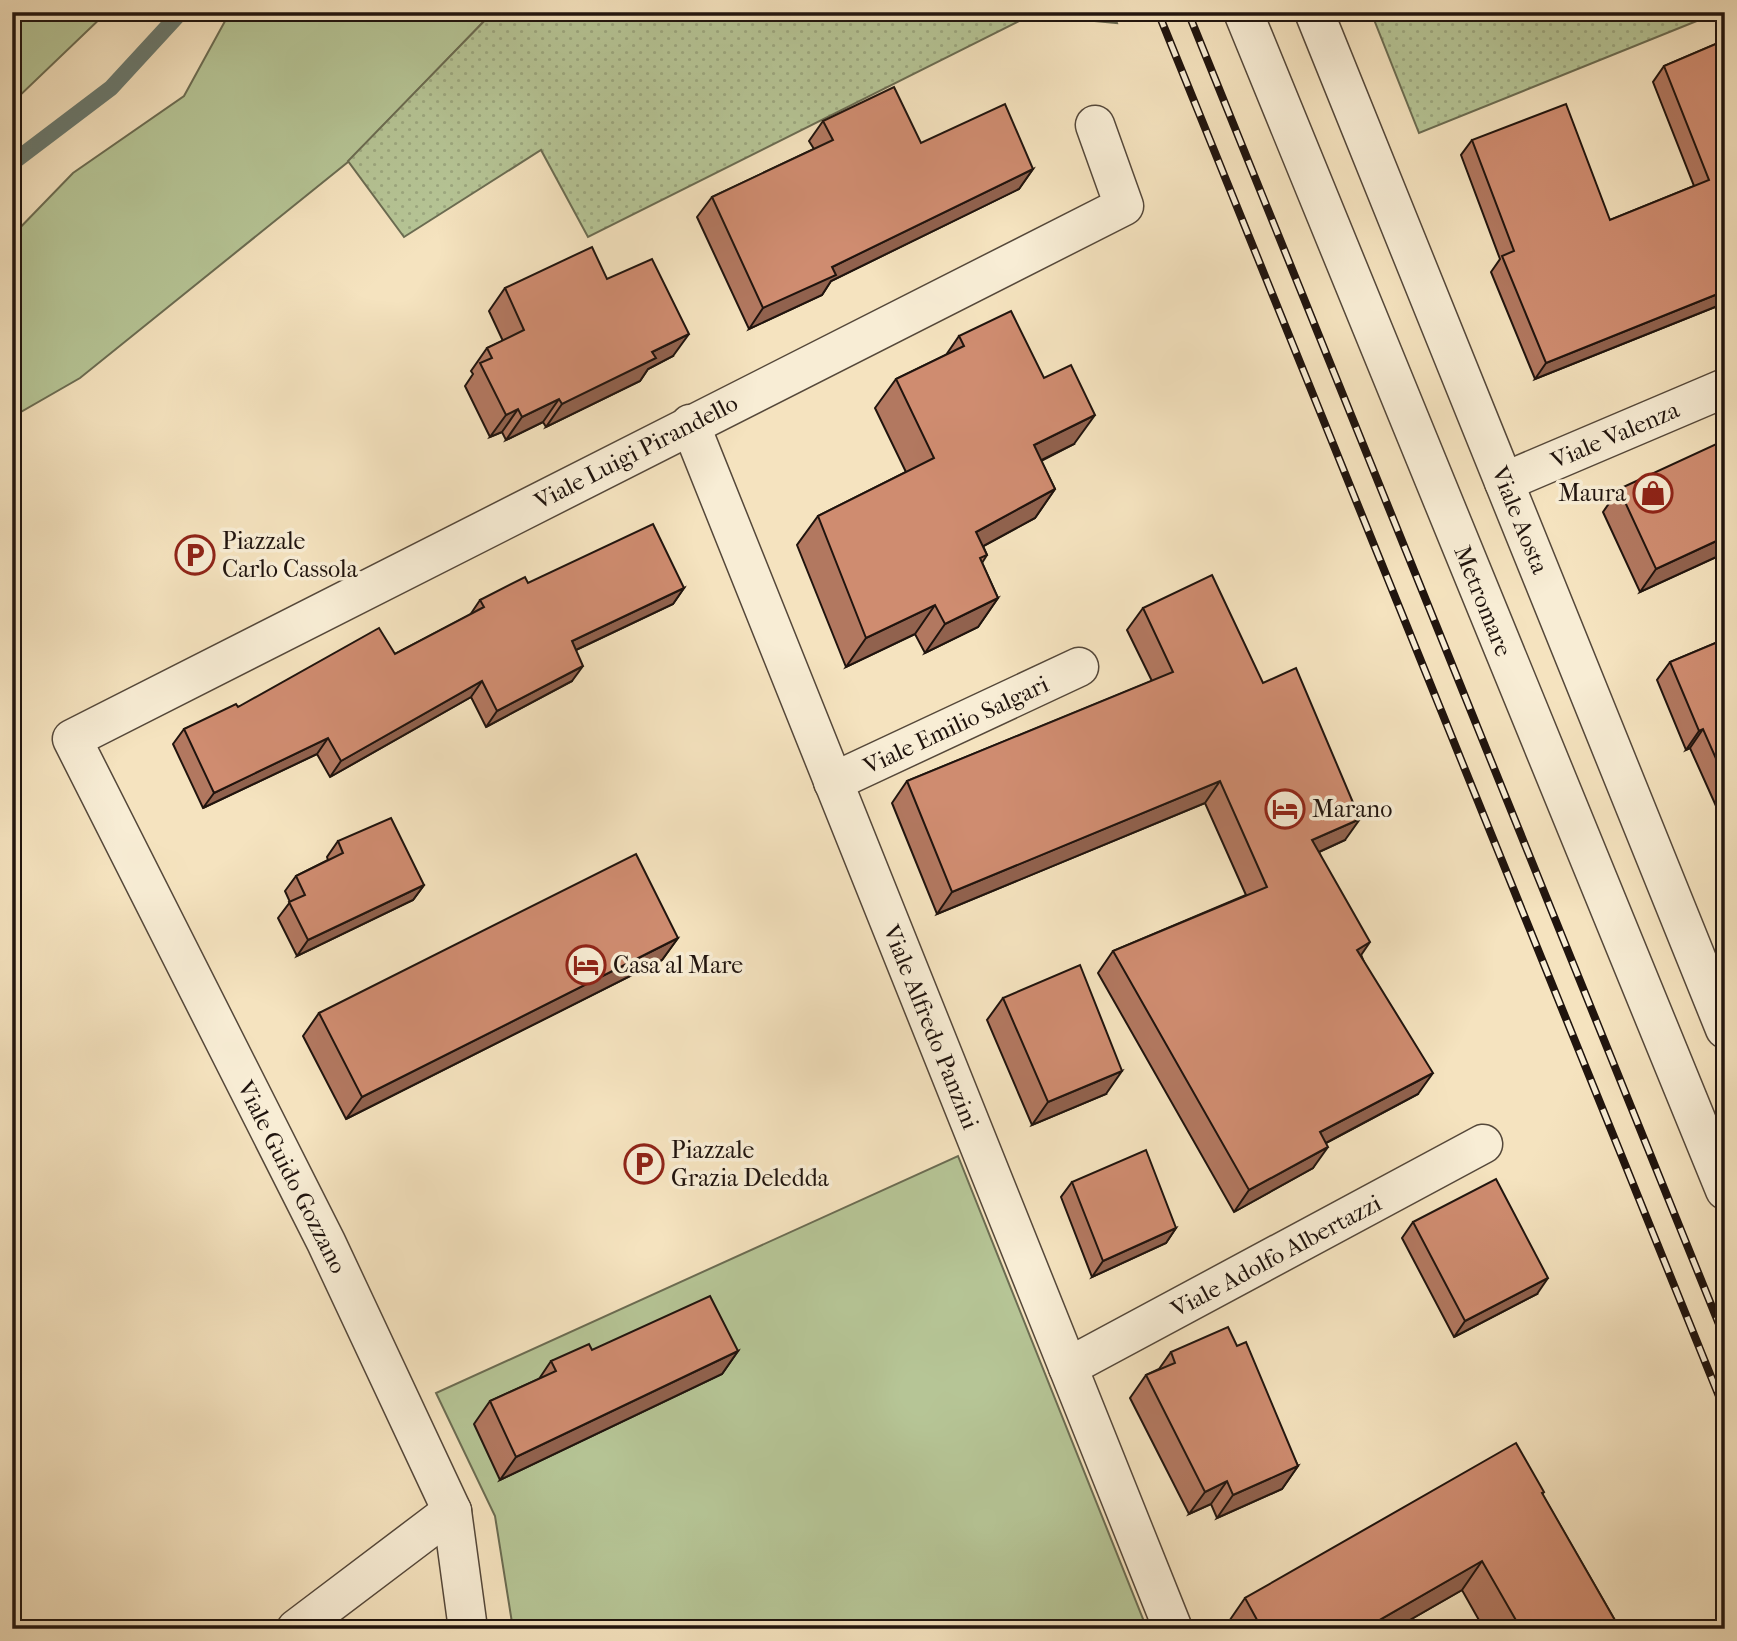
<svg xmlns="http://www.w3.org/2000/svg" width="1737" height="1641" font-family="'IM FELL French Canon',serif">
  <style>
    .grass { fill: #b6c596; stroke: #6b6c52; stroke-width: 2 }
    .park { fill: url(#park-dots); stroke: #6b6c52; stroke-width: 2 }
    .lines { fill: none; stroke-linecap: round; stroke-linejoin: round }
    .stream { stroke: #6a7a70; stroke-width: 16 }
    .minor-casing { stroke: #55483a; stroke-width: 41 }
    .minor { stroke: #f8edd5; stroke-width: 38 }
    .rail-casing { stroke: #20140e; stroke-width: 8 }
    .rail { stroke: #f8edd5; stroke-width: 5; stroke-dasharray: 16; stroke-linecap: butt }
    .wall { fill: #b27860; stroke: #20140e; stroke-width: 2 }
    .shaded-wall { fill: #91624e; stroke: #20140e; stroke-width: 2 }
    .building { fill: #cf8c70; stroke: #20140e; stroke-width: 2 }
    .labels { text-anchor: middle; stroke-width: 7; stroke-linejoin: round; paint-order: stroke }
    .street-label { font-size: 24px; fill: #20140e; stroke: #f8edd5 }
    .poi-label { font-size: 24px; fill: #20140e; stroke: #f8edd5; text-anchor: start }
  </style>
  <defs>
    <pattern id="park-dots" width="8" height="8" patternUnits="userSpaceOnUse" patternTransform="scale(1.75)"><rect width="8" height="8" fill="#b6c596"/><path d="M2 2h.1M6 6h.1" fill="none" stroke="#9ca880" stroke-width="1.8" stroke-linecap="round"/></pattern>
  </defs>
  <rect width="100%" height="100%" fill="#f5e3bf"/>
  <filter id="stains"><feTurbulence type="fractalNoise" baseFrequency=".00286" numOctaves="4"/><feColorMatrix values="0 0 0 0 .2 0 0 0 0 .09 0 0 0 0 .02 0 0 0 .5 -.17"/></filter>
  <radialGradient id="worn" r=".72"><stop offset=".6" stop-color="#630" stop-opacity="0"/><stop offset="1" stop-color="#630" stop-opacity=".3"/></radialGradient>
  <g class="grass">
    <path d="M12,12H107L12,103Z"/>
    <path d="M230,12H493L348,162L80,378L12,417V236L73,173L184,96Z"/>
    <path d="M1030,12H1113L1117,23L1031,15Z"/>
    <path d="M958,1156L1147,1629H513L495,1516L436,1393Z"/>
  </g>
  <g class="park">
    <path d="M493,12H1030L1031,15L588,237L541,150L404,237L348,161Z"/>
    <path d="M1371,12H1719L1419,133Z"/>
  </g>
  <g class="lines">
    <path class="stream" d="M12,163L111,88L181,12"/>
    <g class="minor-casing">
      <g id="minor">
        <path d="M1243,12L1725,1190"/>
        <path d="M1314,12L1725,1029"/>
        <path d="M690,424L1173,1629"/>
        <path d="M1504,482L1725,388"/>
        <path d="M833,782L1079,667"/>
        <path d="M1068,1367L1483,1144"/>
        <path d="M296,1629L452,1511"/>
        <path d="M468,1629L452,1511L326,1242L72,739L1124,206L1095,125"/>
      </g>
    </g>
    <use href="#minor" class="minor"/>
    <g class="rail-casing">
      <g id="rail">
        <path d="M1158,12L1725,1411"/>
        <path d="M1188,12L1725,1339"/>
      </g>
    </g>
    <use href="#rail" class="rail"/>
  </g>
  <g class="wall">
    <path d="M1725,40V303L1535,379L1491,272L1500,259L1461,155L1472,140L1610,220L1694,186L1653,82L1664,66Z"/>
    <path d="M823,121L1033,169L1019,189L831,281L822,295L749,329L697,217L712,197L814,149L809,141Z"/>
    <path d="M607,279L673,356L648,369L640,381L546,427L543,422L506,440L502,432L490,437L465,386L473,374L471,371L487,348L503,341L489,311L505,288Z"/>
    <path d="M959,336L1074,444L1041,461L1055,489L1035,518L983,546L987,555L982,563L998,598L978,627L925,653L915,634L846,667L797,545L818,516L906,472L875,408L896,379L946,355Z"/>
    <path d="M1619,489L1725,553L1640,592L1603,512Z"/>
    <path d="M528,583L684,588L673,604L576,650L572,681L486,727L471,697L330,777L317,754L203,808L173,744L184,729L238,707L395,654L470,615L480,600Z"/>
    <path d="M1143,608L1263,683L1345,840L1319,852L1418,1094L1326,1143L1313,1168L1234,1212L1098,973L1113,951L1246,895L1205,803L937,914L892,803L907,781L1152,681L1127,630Z"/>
    <path d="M1725,639V826L1690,748L1686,750L1657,680L1670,662Z"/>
    <path d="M338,841L424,885L413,900L297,956L278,918L290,902L285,891L296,876L328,860L327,857Z"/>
    <path d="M678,938L662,960L346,1119L303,1036L319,1013Z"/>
    <path d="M1003,998L1106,1094L1032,1125L987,1020Z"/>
    <path d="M1072,1182L1176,1228L1166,1243L1092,1277L1061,1197Z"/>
    <path d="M1413,1222L1537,1294L1454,1337L1402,1238Z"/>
    <path d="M1237,1346L1298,1466L1282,1489L1217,1518L1211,1504L1189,1514L1130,1398L1146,1375L1159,1369L1171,1352Z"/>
    <path d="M592,1350L738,1351L722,1374L500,1480L474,1424L490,1401L539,1379L551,1361Z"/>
    <path d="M1544,1492L1542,1494L1620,1629H1484L1462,1590L1394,1629H1226L1225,1627L1245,1598Z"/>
  </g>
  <g class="shaded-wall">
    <path d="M1033,169L1019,189L831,281L822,295L749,329L763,308L832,267Z"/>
    <path d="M1725,291V303L1535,379L1546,363Z"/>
    <path d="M689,334L673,356L648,369L640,381L546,427L562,404L652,352Z"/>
    <path d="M559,399L543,422L506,440L522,417Z"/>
    <path d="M518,409L502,432L490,437L506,415Z"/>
    <path d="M1095,415L1074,444L1013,474L1034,445Z"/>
    <path d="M1055,489L1035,518L956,561L976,532Z"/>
    <path d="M1725,537V553L1640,592L1656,569Z"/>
    <path d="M684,588L673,604L561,657L572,641Z"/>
    <path d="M998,598L978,627L925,653L945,624Z"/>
    <path d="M935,605L915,634L846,667L866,638Z"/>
    <path d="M583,666L572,681L486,727L497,711Z"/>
    <path d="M482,681L471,697L330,777L341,761Z"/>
    <path d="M1703,729L1690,748L1686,750L1699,731Z"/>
    <path d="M328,738L317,754L203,808L214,793Z"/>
    <path d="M1220,781L1205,803L937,914L952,892Z"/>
    <path d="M1360,819L1345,840L1297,862L1312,840Z"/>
    <path d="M424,885L413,900L297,956L308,940Z"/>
    <path d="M678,938L662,960L346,1119L362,1097Z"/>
    <path d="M1370,942L1355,964L1357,950Z"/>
    <path d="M1122,1071L1106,1094L1032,1125L1048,1102Z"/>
    <path d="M1433,1073L1418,1094L1305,1154L1320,1132Z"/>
    <path d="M1328,1147L1313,1168L1234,1212L1249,1190Z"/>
    <path d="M1176,1228L1166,1243L1092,1277L1103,1261Z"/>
    <path d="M1548,1278L1537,1294L1454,1337L1465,1321Z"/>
    <path d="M738,1351L722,1374L500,1480L516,1457Z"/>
    <path d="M1298,1466L1282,1489L1217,1518L1233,1495Z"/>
    <path d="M1227,1481L1211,1504L1189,1514L1205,1492Z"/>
    <path d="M1482,1561L1462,1590L1394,1629H1368L1371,1625Z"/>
  </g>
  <g class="building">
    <path d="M1725,40V291L1546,363L1502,256L1514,251L1472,140L1566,104L1610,220L1709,180L1664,66Z"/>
    <path d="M894,87L921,143L1005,104L1033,169L832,267L836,275L763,308L712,197L833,140L823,121Z"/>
    <path d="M592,247L607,279L652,259L689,334L652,352L656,358L562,404L559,399L522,417L518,409L506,415L480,363L492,358L487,348L524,330L505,288Z"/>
    <path d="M1011,311L1044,378L1071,365L1095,415L1034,445L1055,489L976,532L987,555L980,558L998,598L945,624L935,605L866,638L818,516L934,458L896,379L964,346L959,336Z"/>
    <path d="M1725,440V537L1656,569L1619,489Z"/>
    <path d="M653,524L684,588L572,641L583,666L497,711L482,681L341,761L328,738L214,793L184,729L236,704L238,707L379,628L395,654L484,607L480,600L525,577L528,583Z"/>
    <path d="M1212,575L1263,683L1296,668L1360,819L1312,840L1370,942L1357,950L1433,1073L1320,1132L1328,1147L1249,1190L1113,951L1267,887L1220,781L952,892L907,781L1173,672L1143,608Z"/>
    <path d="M1725,639V779L1703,729L1699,731L1670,662Z"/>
    <path d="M391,818L424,885L308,940L289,902L305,895L296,876L343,853L338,841Z"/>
    <path d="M636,854L678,938L362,1097L319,1013Z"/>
    <path d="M1080,965L1122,1071L1048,1102L1003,998Z"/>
    <path d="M1146,1150L1176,1228L1103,1261L1072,1182Z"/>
    <path d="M1496,1179L1548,1278L1465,1321L1413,1222Z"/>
    <path d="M710,1296L738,1351L516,1457L490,1401L556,1371L551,1361L589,1344L592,1350Z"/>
    <path d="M1228,1327L1237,1346L1246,1342L1298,1466L1233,1495L1227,1481L1205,1492L1146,1375L1175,1363L1171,1352Z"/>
    <path d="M1516,1443L1544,1492L1542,1493L1620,1629H1521L1482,1561L1371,1625L1373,1629H1262L1245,1598Z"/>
  </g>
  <defs>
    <g id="shop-ring" transform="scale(2.0125)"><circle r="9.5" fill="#f8edd5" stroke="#8f2418" stroke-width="1.5"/><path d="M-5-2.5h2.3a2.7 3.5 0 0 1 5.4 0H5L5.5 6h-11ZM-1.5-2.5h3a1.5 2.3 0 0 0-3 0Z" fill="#8f2418"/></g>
    <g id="parking-ring" transform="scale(2.0125)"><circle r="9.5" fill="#f8edd5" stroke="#8f2418" stroke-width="1.5"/><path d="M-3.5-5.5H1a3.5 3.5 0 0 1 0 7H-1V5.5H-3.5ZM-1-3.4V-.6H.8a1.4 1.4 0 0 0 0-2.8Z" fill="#8f2418"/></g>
    <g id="hotel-ring" transform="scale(2.0125)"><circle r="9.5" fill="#f8edd5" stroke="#8f2418" stroke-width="1.5"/><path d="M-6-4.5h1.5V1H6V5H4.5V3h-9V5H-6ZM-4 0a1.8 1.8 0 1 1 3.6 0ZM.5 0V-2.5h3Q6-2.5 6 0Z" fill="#8f2418"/></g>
  </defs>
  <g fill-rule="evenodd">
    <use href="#shop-ring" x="1653" y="493"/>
    <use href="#parking-ring" x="195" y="555"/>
    <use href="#hotel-ring" x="1285" y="809"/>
    <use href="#hotel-ring" x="586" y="965"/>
    <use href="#parking-ring" x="644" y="1164"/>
  </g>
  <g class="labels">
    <g class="street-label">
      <text transform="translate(1615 435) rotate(-23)" y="8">Viale Valenza</text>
      <text transform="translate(636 452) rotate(-27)" y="8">Viale Luigi Pirandello</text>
      <text transform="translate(1520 520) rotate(68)" y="8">Viale Aosta</text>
      <text transform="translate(1483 601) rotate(68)" y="8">Metromare</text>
      <text transform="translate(956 725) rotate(-25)" y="8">Viale Emilio Salgari</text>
      <text transform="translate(931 1027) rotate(68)" y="8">Viale Alfredo Panzini</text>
      <text transform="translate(292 1177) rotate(63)" y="8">Viale Guido Gozzano</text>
      <text transform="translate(1276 1256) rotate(-28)" y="8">Viale Adolfo Albertazzi</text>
    </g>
    <g class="poi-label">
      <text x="1626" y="501" text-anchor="end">Maura</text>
      <text x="222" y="549">Piazzale<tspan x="222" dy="28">Carlo Cassola</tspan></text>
      <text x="1312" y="817">Marano</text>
      <text x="613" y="973">Casa al Mare</text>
      <text x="671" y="1158">Piazzale<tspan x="671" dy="28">Grazia Deledda</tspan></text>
    </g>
  </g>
  <rect width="1737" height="1641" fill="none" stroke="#f5e3bf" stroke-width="42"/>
  <rect x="14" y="14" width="1709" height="1613" fill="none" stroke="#20140e" stroke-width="3.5"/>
  <rect x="21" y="21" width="1695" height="1599" fill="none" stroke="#20140e" stroke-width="2"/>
  <rect width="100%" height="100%" filter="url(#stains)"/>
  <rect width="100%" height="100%" fill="url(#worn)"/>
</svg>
